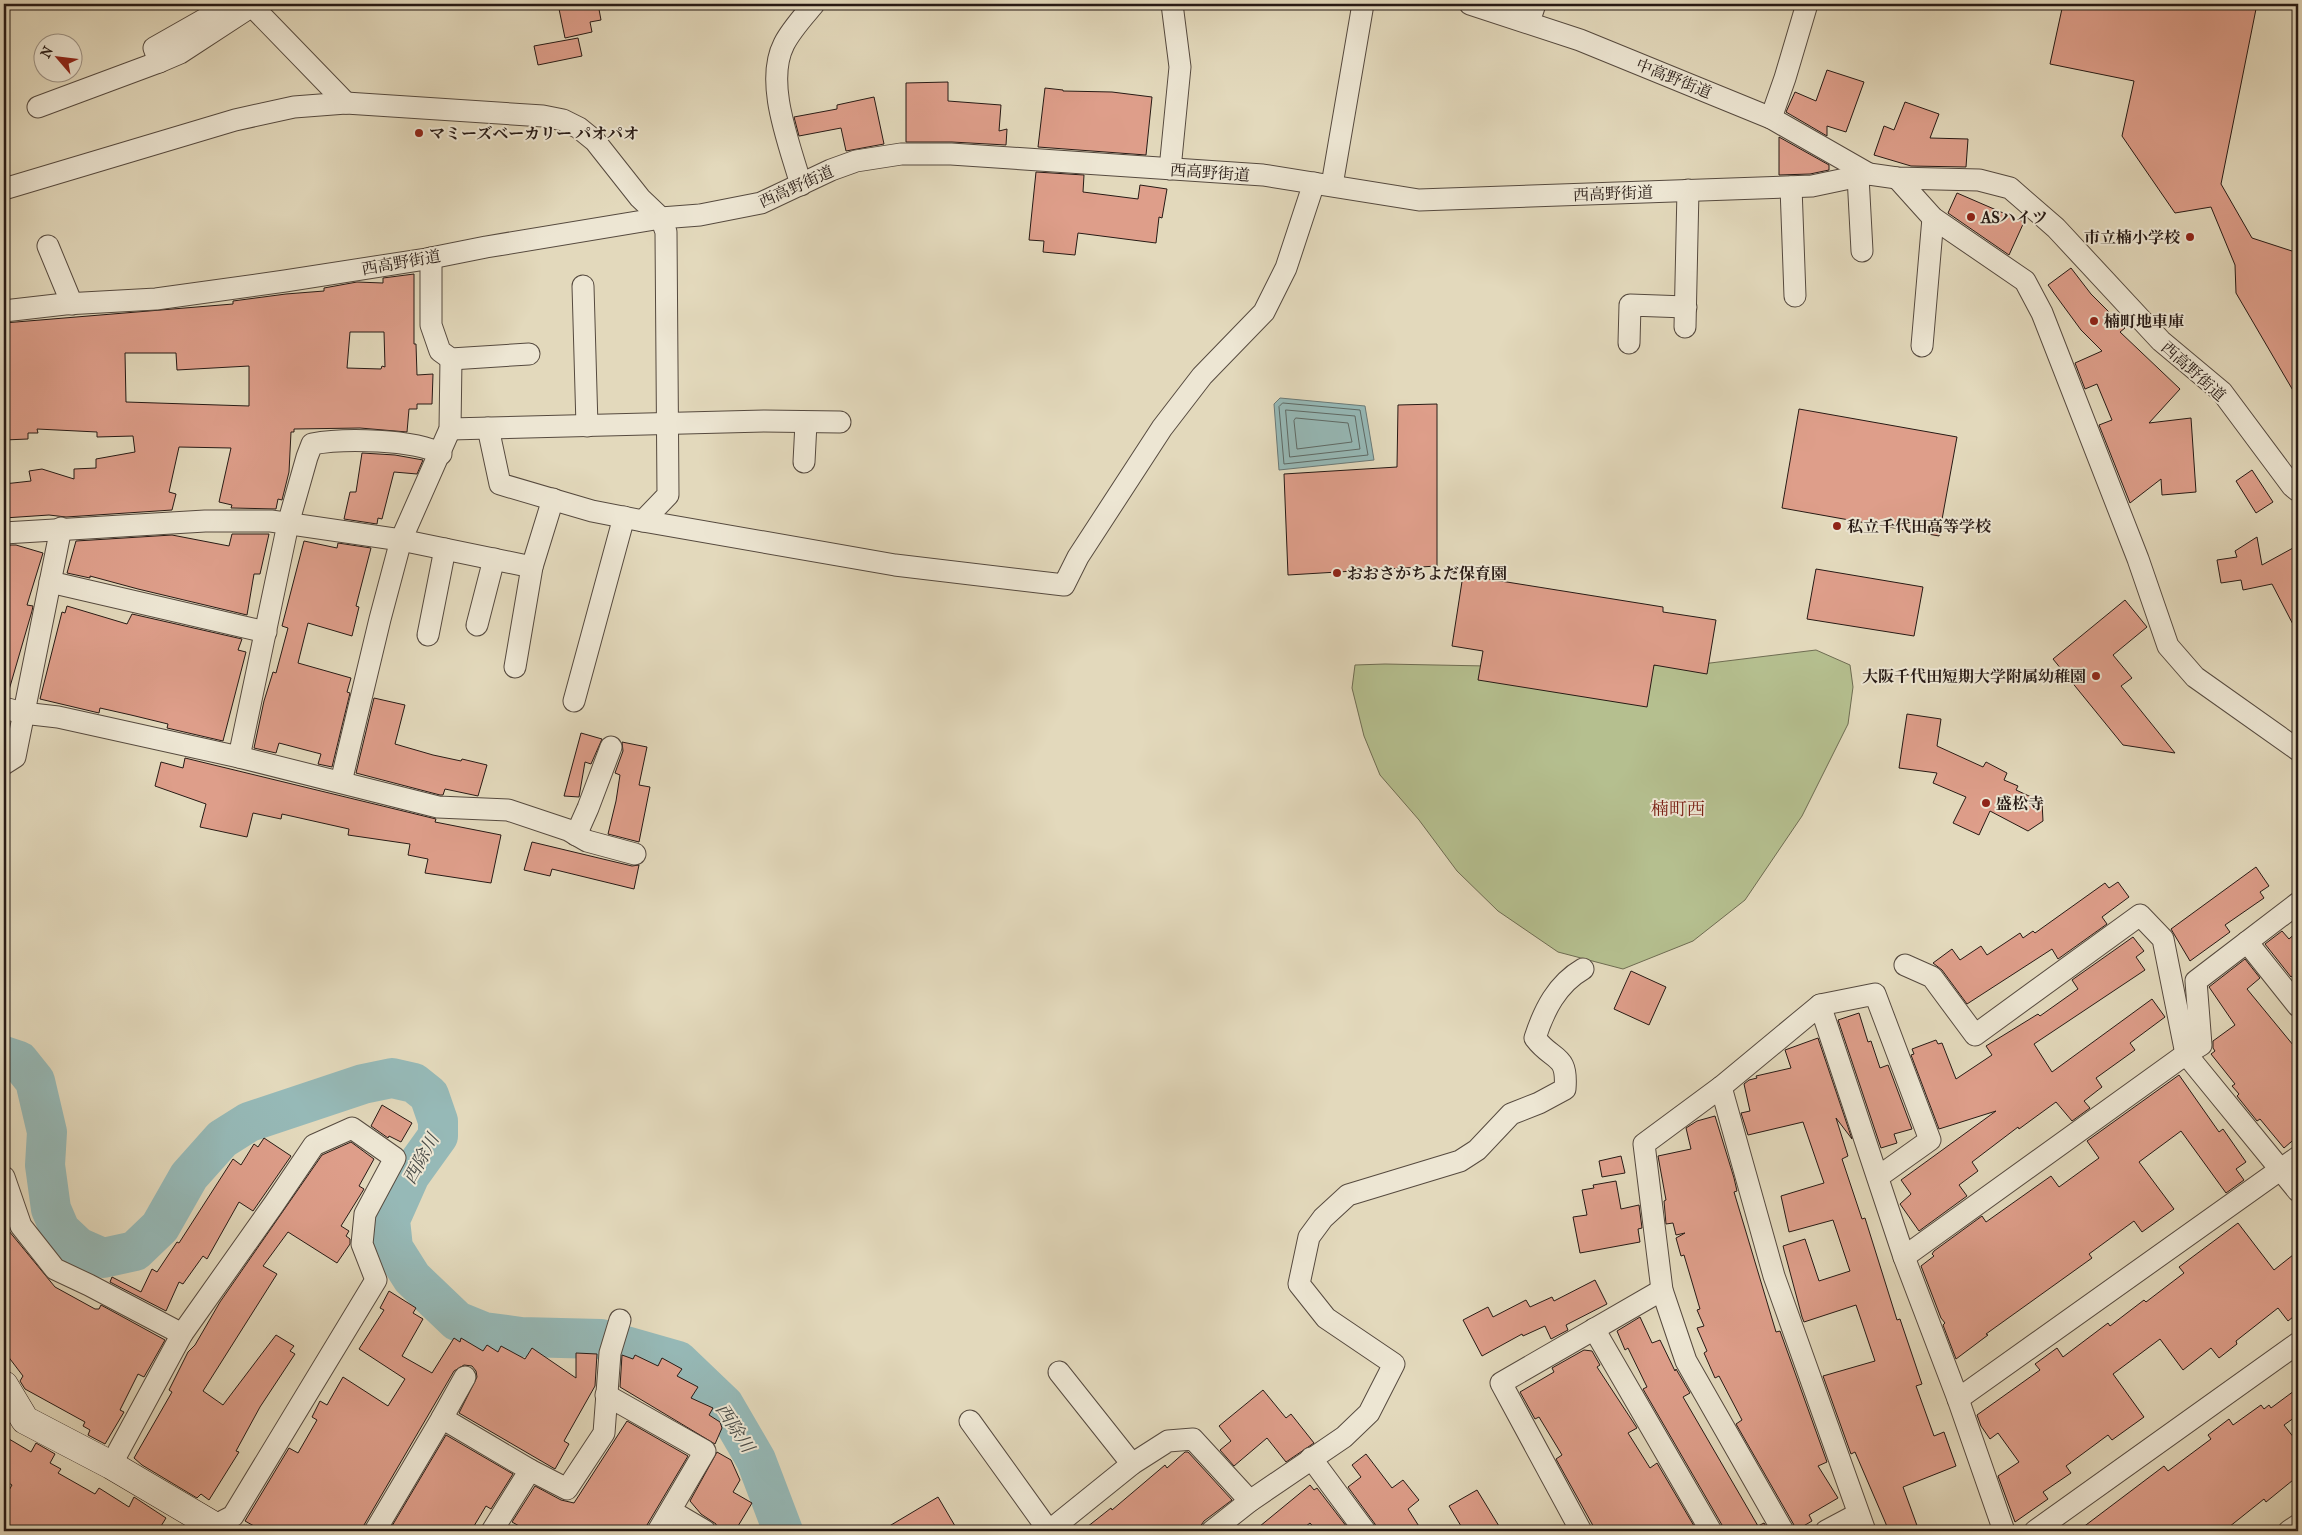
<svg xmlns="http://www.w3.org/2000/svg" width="2302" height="1535" font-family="'IM FELL French Canon','Noto Serif JP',serif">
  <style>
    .green { fill: #b5bf8f; stroke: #6e6c52 }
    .water { fill: #96b9b7; stroke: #6a7976 }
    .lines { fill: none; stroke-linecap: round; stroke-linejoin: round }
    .shore { stroke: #5e6a66; stroke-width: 1 }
    .river { stroke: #96b9b7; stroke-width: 40 }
    .building { fill: #de9e8a; stroke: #271a15; fill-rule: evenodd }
    .street-casing { stroke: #564a3f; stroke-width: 23 }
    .secondary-casing { stroke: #271a15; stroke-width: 29 }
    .street { stroke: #ede6d3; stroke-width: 21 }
    .secondary { stroke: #ede6d3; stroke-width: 28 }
    .poi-dot { fill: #8f2418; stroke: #ede6d3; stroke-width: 2 }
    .labels { text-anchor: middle; stroke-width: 4; stroke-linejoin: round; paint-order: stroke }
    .street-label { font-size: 16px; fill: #271a15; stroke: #ede6d3 }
    .poi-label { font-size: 16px; font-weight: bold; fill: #271a15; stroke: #ede6d3; text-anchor: start }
    .neighbourhood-label { font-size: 18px; fill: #7a1f14; stroke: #ede6d3 }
    .water-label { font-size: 18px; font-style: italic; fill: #484a46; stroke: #ede6d3 }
  </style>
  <rect width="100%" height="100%" fill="#e3d9bc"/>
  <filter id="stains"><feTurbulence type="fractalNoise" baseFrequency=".004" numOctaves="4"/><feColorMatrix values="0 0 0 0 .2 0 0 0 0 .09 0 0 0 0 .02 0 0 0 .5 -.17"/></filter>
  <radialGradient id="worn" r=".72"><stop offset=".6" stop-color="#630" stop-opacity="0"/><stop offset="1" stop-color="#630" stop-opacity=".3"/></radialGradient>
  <path class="green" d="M1816,650L1850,665L1853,687L1848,724L1802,816L1745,900L1693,941L1623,969L1558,952L1498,911L1457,871L1419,820L1380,775L1364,736L1352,688L1355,665L1385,664L1537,667L1694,665Z"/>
  <path class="water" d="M1280,398L1365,406L1374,460L1279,470L1274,404Z"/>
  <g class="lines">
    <g class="shore">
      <path d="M1283,403L1360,410L1368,455L1284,464L1279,407Z"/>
      <path d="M1286,410L1355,416L1360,449L1290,457Z"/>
      <path d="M1296,418L1348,423L1352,442L1297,449L1294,421Z"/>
    </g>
    <path class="river" d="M4,1056L19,1061L35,1081L47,1132L45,1165L51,1209L60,1230L78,1247L103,1258L135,1251L160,1227L189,1176L222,1139L249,1122L363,1084L392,1078L414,1083L429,1095L438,1121V1136L410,1175L390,1220L393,1248L412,1278L457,1321L484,1332L521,1337L601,1339L678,1361L724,1405L756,1460L783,1531"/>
  </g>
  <g class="building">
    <path d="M558,4H598L601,20L590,22L592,32L565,38Z"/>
    <path d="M2063,4H2257L2221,184L2252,238L2298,253V399L2236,293L2235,265L2211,207L2175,213L2122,136L2134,81L2050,64Z"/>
    <path d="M578,38L582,56L538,65L534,46Z"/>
    <path d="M1827,70L1864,82L1846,132L1827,126V136L1786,112L1795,92L1816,101Z"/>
    <path d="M948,82V101L1001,105L999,131L1007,129L1006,145L952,142H906V83Z"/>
    <path d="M1045,88L1063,90V91L1112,92L1152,97L1146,155L1038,147Z"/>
    <path d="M874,97L884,144L846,151L841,128L799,136L794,117L837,109V105Z"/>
    <path d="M1905,102L1939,114L1930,138L1968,139L1966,167L1911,166L1874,155L1884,126L1894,130Z"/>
    <path d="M1779,137L1829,165V170L1810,174L1779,175Z"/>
    <path d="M1036,172L1084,175L1083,192L1138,199L1140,185L1167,189L1162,218L1159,217L1156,243L1078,233L1075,255L1043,252L1044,241L1029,240Z"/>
    <path d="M1957,193L2024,222L2009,255L1948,213Z"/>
    <path d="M2071,268L2091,294L2125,328L2120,332L2180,389L2149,423L2191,418L2196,492L2162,495L2161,479L2130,503L2099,425L2112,420L2097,384L2085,389L2075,363L2102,351L2081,330L2048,285Z"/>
    <path d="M414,274V344H416L417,375L433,374L432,404H417V409H409L407,432L360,428L294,429V432H291L289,472L282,500L278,499L276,509L233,508H231L232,505L219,502L231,448L179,447L169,492L176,494L172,510L66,517L49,515L4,518V484L31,481L29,471L42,469L74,479V469L96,468V459L135,452L133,436L97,437V432L37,429L38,433H28V439L4,440V323L233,304V301L286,294L324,291V288L357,282L383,283V278ZM350,332H384L385,367L382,366L381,369L347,368ZM125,353H176L177,370L249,366V406L126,402Z"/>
    <path d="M1437,404V566L1288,575L1284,474L1397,467L1398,405Z"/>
    <path d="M1799,409L1957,437L1939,536L1782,508Z"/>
    <path d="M362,453L395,455L423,460L417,474L394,472L382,519L378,518L377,524L344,519L350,492H356Z"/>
    <path d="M2252,470L2273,502L2256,513L2236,481Z"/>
    <path d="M232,534H269L260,574H254L247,615L138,589L90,576V578L67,573L76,541L172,535L229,546Z"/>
    <path d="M2257,537L2262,565L2293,548L2298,558V634L2272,584L2243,590L2241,580L2221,583L2217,560L2237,557L2235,551Z"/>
    <path d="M304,541L337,548L338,543L371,548L356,606L359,607L352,636L308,623L298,663L351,678L347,692L350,693L332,767L318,764L321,754L279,743L276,753L254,748L264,701L273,672L276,673L288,628L282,626Z"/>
    <path d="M10,545H16L43,553L27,605L33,606L32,611L9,690L4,689V566Z"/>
    <path d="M1816,569L1923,587L1914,636L1807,619Z"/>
    <path d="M1463,575L1663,607V612L1716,620L1707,674L1654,665L1647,707L1478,680L1483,651L1452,646Z"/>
    <path d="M2125,600L2147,627L2113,655L2132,678L2121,686L2175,753L2123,745L2053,659Z"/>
    <path d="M67,606L127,624L132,614L242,639L238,650L246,652L223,741L167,728L168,724L131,715L100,708L99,713L40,699L62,612L65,613Z"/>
    <path d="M374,698L405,705L395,744L433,755L461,761L462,759L487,765L478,796L445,789L443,795H440L356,773Z"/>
    <path d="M1907,714L1941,719L1937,746L1983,767L1986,762L2007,773L2004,780L2018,786L2016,790L2042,802L2043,821L2028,831L1990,811L1979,835L1953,823L1966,797L1933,783L1937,773L1899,768Z"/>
    <path d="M581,733L602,739L591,764L585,762L579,797L564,796Z"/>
    <path d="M622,742L647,747L639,785L650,787L639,842L608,834L616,801L620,775L615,773L623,751Z"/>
    <path d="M185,758L436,819L435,822L501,835L491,883L425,873L428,859L408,855L410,844L348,835L349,829L282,814L281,819L253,813L247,837L200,827L206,804L155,786L161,762L183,768Z"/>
    <path d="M532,842L632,866L639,865L634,889L552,869L550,876L524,870Z"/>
    <path d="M2256,867L2269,886L2260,892L2264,898L2225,925L2230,932L2190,961L2171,929Z"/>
    <path d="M2118,882L2129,897L2102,917L2107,924L2058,959L2052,949L1967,1004L1942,970L1933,963L1952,949L1960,960L1981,946L1987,955L2020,933L2023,938L2033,931L2035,933L2105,883L2109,888Z"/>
    <path d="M2282,931L2289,939L2298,931V971L2291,977L2265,944Z"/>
    <path d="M2133,937L2144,951L2136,957L2145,970L2034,1044L2052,1072L2152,999L2165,1017L2130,1043L2135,1050L2096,1078L2102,1087L2084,1101L2090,1108L2072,1121L2056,1102L2019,1129L2018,1127L1972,1162L1978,1171L1959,1185L1967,1196L1919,1231L1900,1204L1911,1194L1901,1180L1996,1111L1939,1129L1911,1055L1914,1054L1912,1049L1936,1040L1938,1044L1942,1043L1956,1079L1992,1055L1986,1046L2038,1014L2040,1016L2078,989L2072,980Z"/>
    <path d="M2245,959L2260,978L2247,989L2298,1051V1136L2284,1148L2260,1119L2257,1121L2237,1096L2239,1094L2232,1086L2235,1084L2211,1054L2215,1051L2213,1048V1041L2235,1025L2209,987Z"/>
    <path d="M1631,971L1666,987L1649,1025L1614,1009Z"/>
    <path d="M1859,1013L1868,1042L1871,1041L1880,1068L1888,1065L1912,1129L1894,1134L1897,1143L1881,1148L1838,1020Z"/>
    <path d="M1818,1038L1852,1139L1836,1118L1848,1156L1842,1159L1862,1219L1865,1218L1897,1320L1900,1319L1922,1384L1916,1386L1934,1436L1944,1432L1956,1466L1903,1487L1919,1531H1889L1855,1452L1851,1454L1823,1376L1875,1361L1856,1305L1804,1322L1802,1317L1783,1246L1805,1239L1819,1281L1850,1271L1833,1220L1789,1232L1781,1196L1824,1183L1803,1122L1748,1135L1741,1113L1750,1111L1744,1084L1749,1080L1757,1078L1756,1076L1791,1068L1785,1050Z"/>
    <path d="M2179,1075L2219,1132L2223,1129L2246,1162L2236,1169L2244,1180L2226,1193L2181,1131L2139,1162L2174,1209L2142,1232L2134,1221L2089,1254L2092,1258L1986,1334L1988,1335L1956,1359L1943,1325L1945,1323L1941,1318L1921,1266L1934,1256L1932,1254L1934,1251L1982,1216L1986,1222L2051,1176L2059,1187L2099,1158L2087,1141Z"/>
    <path d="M382,1105L412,1123L401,1142L389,1136L388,1138L371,1126Z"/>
    <path d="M1715,1116L1734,1178L1737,1191L1734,1192L1776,1332L1780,1331L1827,1462L1818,1466L1838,1498L1809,1515L1812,1521L1795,1531L1794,1525L1736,1424L1742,1420L1719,1376L1715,1378L1704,1353L1707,1351L1697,1328L1704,1326L1697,1310L1700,1309L1684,1255L1681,1256L1676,1238L1685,1233L1676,1235L1673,1223L1666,1224L1664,1201L1666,1200L1658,1156L1691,1149L1686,1128L1697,1121Z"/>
    <path d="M264,1138L291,1156L253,1211L239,1202L207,1259L203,1256L183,1284L179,1282L166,1311L110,1282L112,1277L141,1292L152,1269L157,1272L177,1242L179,1243L233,1159L241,1165L254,1144L258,1147Z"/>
    <path d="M351,1142L374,1159L359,1186L364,1189L341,1226L349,1231L346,1236L350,1239V1244L337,1263L288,1232L263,1266L277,1274L203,1391L223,1405L276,1335L294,1346L290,1351L295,1354L260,1407L236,1451L239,1452L209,1500L201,1494L197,1498L142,1465L134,1458L172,1392L169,1390L188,1352L195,1345L220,1302L322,1155Z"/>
    <path d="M1621,1156L1625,1173L1602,1177L1599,1161Z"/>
    <path d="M1616,1181L1621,1209L1639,1205L1642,1228L1638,1229L1640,1242L1580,1253L1573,1217L1587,1215L1582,1190L1594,1188L1593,1185Z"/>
    <path d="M2238,1223L2274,1270L2298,1251V1313L2288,1321L2278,1308L2236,1341L2237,1344L2219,1358L2211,1348L2183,1370L2160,1339L2113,1374L2144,1417L2112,1440L2108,1435L2066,1466L2071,1473L2043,1492L2048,1499L2015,1522L1998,1476L2019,1462L1998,1433L1990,1439L1981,1426L1977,1415L2040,1370L2035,1364L2057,1348L2063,1357L2108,1323L2110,1326L2144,1300L2146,1302L2184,1273L2179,1267Z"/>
    <path d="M4,1225L55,1287L95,1309H99L101,1305L165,1340L144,1377L138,1374L120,1410L124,1412L105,1444L88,1435L90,1430L83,1426L85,1422L25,1389L20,1381L23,1376L4,1351Z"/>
    <path d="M1595,1280L1607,1304L1566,1325L1568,1330L1551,1339L1545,1326L1523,1336L1522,1334L1482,1356L1463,1320L1488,1307L1493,1317L1526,1300L1530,1307L1552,1297L1554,1301Z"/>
    <path d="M389,1291L416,1308L413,1313L423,1319L402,1356L432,1373L454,1338L460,1342L461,1338L483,1351L487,1345L498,1352L501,1346L525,1359L532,1348L576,1378V1353L597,1354L595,1386L564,1441L569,1444L555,1469L459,1413L477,1377L476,1371L472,1366L464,1365L454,1371L364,1525L363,1531H263L245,1521L289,1448L298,1453L317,1420L312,1417L320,1401L327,1405L343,1377L388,1406L405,1379L359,1349L384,1310L380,1308Z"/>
    <path d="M1640,1317L1652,1343L1660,1340L1675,1371L1676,1369L1690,1393L1683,1397L1758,1526L1764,1523L1769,1531H1723L1722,1525L1643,1389L1647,1387L1628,1348L1625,1350L1617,1331Z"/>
    <path d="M1584,1350L1592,1351L1600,1365L1597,1367L1637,1428L1628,1433L1650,1468L1657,1463L1697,1531H1596L1556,1459L1562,1455L1539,1417L1535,1419L1520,1392L1554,1372L1552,1368Z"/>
    <path d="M622,1355L633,1359L635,1355L658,1366L662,1358L682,1369L677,1376L698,1387L691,1398L713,1408L709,1415L720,1422L722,1428L715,1444L620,1387Z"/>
    <path d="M2298,1388V1415L2284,1425L2298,1443V1476L2266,1502L2264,1499L2224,1531H2078L2164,1466L2168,1471L2211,1439L2208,1435L2229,1419L2233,1425L2261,1405L2264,1409L2269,1405L2271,1408Z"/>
    <path d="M1263,1390L1286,1418L1291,1414L1314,1443L1286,1462L1267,1438L1234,1466L1220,1450L1231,1441L1219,1426Z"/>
    <path d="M627,1421L688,1456L647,1525L646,1531H528L512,1522L535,1486L561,1500L574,1503Z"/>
    <path d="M446,1435L513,1474L491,1509L486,1506L471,1531H389Z"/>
    <path d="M4,1436L31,1452L36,1443L55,1454L50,1463L61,1469L58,1473L95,1494L99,1488L129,1507L134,1497L166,1518L158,1531H4V1499L12,1485L4,1480Z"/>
    <path d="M717,1452L731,1460L740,1480L733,1492L752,1503L735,1531H717L716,1524L701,1514L690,1501Z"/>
    <path d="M1185,1452H1188L1232,1500L1204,1521L1197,1531H1082L1111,1508L1112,1510L1165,1465L1167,1468Z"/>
    <path d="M1366,1454L1392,1488L1403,1480L1419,1500L1408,1509L1422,1531H1377L1375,1524L1348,1487L1361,1477L1352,1465Z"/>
    <path d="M1310,1485L1314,1490L1317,1488L1350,1531H1317L1310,1523L1300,1531H1254Z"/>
    <path d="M1477,1490L1502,1531H1464L1449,1506Z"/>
    <path d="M938,1497L958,1531H881Z"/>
  </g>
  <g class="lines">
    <g class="street-casing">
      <g id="street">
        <path d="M1470,4L1580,40L1771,118L1869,174"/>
        <path d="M1529,22L1535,4"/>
        <path d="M159,62L154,48L221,10"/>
        <path d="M38,107L159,62L180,53L252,6L346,103"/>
        <path d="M1771,118L1785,78L1807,4"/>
        <path d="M1170,169L1180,67L1172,4"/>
        <path d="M1858,176L1862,251"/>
        <path d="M1897,178L1933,218L2025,281L2042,313L2138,559L2168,646L2195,677L2298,750"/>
        <path d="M801,185C790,145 764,83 784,44C791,30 804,16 814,4"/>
        <path d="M1332,185L1363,4"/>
        <path d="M1791,187L1795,296"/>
        <path d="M4,189L235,120L294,107L346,103L543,116L563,120L579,128L595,141L640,198L661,218L666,232L668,495L643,521"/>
        <path d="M48,246L72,304"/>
        <path d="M431,258V325L440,351L451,359L529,354"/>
        <path d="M583,286L587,426"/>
        <path d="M4,311L65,304L156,299L285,281L426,259L486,247L661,218L700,215L761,203L831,170L856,161L901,154H951L1263,175L1419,200L1812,186L1869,174L1897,178L1979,180L2010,188L2056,228L2161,341L2222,392L2292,486L2298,491"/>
        <path d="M1685,327L1688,190"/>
        <path d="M1629,343L1630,305L1686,307"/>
        <path d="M1922,346L1933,218"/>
        <path d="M488,428L500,484L592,511L643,521L895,565L1064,585L1078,557L1162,428L1202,376L1264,312L1286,268L1314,183"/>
        <path d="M450,429L764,421L840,422"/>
        <path d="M804,462L806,423"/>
        <path d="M4,533L205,521H271L401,540L532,567"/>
        <path d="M50,582L266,632"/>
        <path d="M477,625L494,559"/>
        <path d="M428,635L445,549"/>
        <path d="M515,667L532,567L553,499"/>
        <path d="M574,701L624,517"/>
        <path d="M4,708L23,713L58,717L239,757L438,807L508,810L568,830L587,841L635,854"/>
        <path d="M239,757L288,524L307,457L312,444C343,438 414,439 441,454"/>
        <path d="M4,764L15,757L61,528"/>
        <path d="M341,782L380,619L401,540L450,429L451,359"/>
        <path d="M576,835L588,808L611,747"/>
        <path d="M2247,942L2298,1006"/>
        <path d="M1905,965L1932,977L1975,1035L2140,915L2163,939L2186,1054L2298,1191"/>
        <path d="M1820,1005L1875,994L1930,1140L1878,1177"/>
        <path d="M1721,1087L1774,1276L1865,1531"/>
        <path d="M4,1177L21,1226L55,1269L89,1285L182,1334L274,1204L314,1145L352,1128L395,1158L365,1214L362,1244L376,1280L233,1516L204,1531"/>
        <path d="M1904,1257L2186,1054L2201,1045L2196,981L2298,903"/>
        <path d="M1594,1329L1711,1531"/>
        <path d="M1059,1372L1132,1464"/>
        <path d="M606,1395L705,1451L658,1531"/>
        <path d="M1958,1399L2298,1157"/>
        <path d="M442,1418L465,1377"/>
        <path d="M970,1421L1049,1531"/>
        <path d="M1311,1458L1365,1531"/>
        <path d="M111,1465L182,1334"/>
        <path d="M530,1470L567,1489L604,1433L610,1353L620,1320"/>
        <path d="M671,1511L705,1531"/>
        <path d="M375,1531L442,1418L530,1470L492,1531"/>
        <path d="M1049,1531L1132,1464L1168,1441L1193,1439L1250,1501"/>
        <path d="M1212,1531L1250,1501L1344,1437L1369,1413L1394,1364L1326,1318L1299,1284L1309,1237L1323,1218L1348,1195L1460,1161L1477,1150L1511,1114L1539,1103L1565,1089C1568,1053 1553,1062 1535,1038C1544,1010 1557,984 1583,969"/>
        <path d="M1581,1531L1501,1383L1662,1290"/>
        <path d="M1783,1531L1686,1361L1662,1290L1644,1144L1721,1087L1820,1005L1904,1257L1958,1399L2004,1531"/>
        <path d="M1826,1531L1858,1514"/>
        <path d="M2035,1531L2298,1343"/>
        <path d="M2289,1531L2298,1525"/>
      </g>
    </g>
    <g class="secondary-casing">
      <path id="secondary" d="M4,1385L25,1420L111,1465L216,1527"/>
    </g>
    <use href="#street" class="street"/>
    <use href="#secondary" class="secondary"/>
  </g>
  <g class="poi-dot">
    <circle cx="419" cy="133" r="5"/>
    <circle cx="1971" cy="217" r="5"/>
    <circle cx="2190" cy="237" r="5"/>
    <circle cx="2094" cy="321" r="5"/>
    <circle cx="1837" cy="526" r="5"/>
    <circle cx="1337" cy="573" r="5"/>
    <circle cx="2096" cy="676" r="5"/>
    <circle cx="1986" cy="803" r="5"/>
  </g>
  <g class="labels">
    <g class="street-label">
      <text transform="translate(1674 78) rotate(22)" y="6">中高野街道</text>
      <text transform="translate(1210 172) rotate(4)" y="6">西高野街道</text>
      <text transform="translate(796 186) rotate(-24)" y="6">西高野街道</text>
      <text transform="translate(1613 193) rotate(-2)" y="6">西高野街道</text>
      <text transform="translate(401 262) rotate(-10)" y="6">西高野街道</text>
      <text transform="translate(2194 371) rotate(42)" y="6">西高野街道</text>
    </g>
    <g class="poi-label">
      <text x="429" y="139">マミーズベーカリー パオパオ</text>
      <text x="1981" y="223">ASハイツ</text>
      <text x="2180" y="243" text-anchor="end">市立楠小学校</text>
      <text x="2104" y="327">楠町地車庫</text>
      <text x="1847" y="532">私立千代田高等学校</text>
      <text x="1347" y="579">おおさかちよだ保育園</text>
      <text x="2086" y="682" text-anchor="end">大阪千代田短期大学附属幼稚園</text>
      <text x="1996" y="809">盛松寺</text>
    </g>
    <g class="neighbourhood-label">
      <text x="1678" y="815">楠町西</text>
    </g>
    <g class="water-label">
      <text transform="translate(421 1159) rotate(-61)" y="6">西除川</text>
      <text transform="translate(735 1428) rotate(57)" y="6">西除川</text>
    </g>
  </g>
  <rect width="2302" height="1535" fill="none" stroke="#e3d9bc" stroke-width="20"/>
  <rect x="5" y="5" width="2292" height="1525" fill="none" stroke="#271a15" stroke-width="2.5"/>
  <rect x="10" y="10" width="2282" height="1515" fill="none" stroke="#271a15"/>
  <g transform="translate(58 58) rotate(298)"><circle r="24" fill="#ede6d3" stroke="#9e9487"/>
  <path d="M0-4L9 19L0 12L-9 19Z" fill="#8f2418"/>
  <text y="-8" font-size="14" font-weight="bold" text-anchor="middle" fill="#271a15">N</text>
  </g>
  <rect width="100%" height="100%" filter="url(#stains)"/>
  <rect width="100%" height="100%" fill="url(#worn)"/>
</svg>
